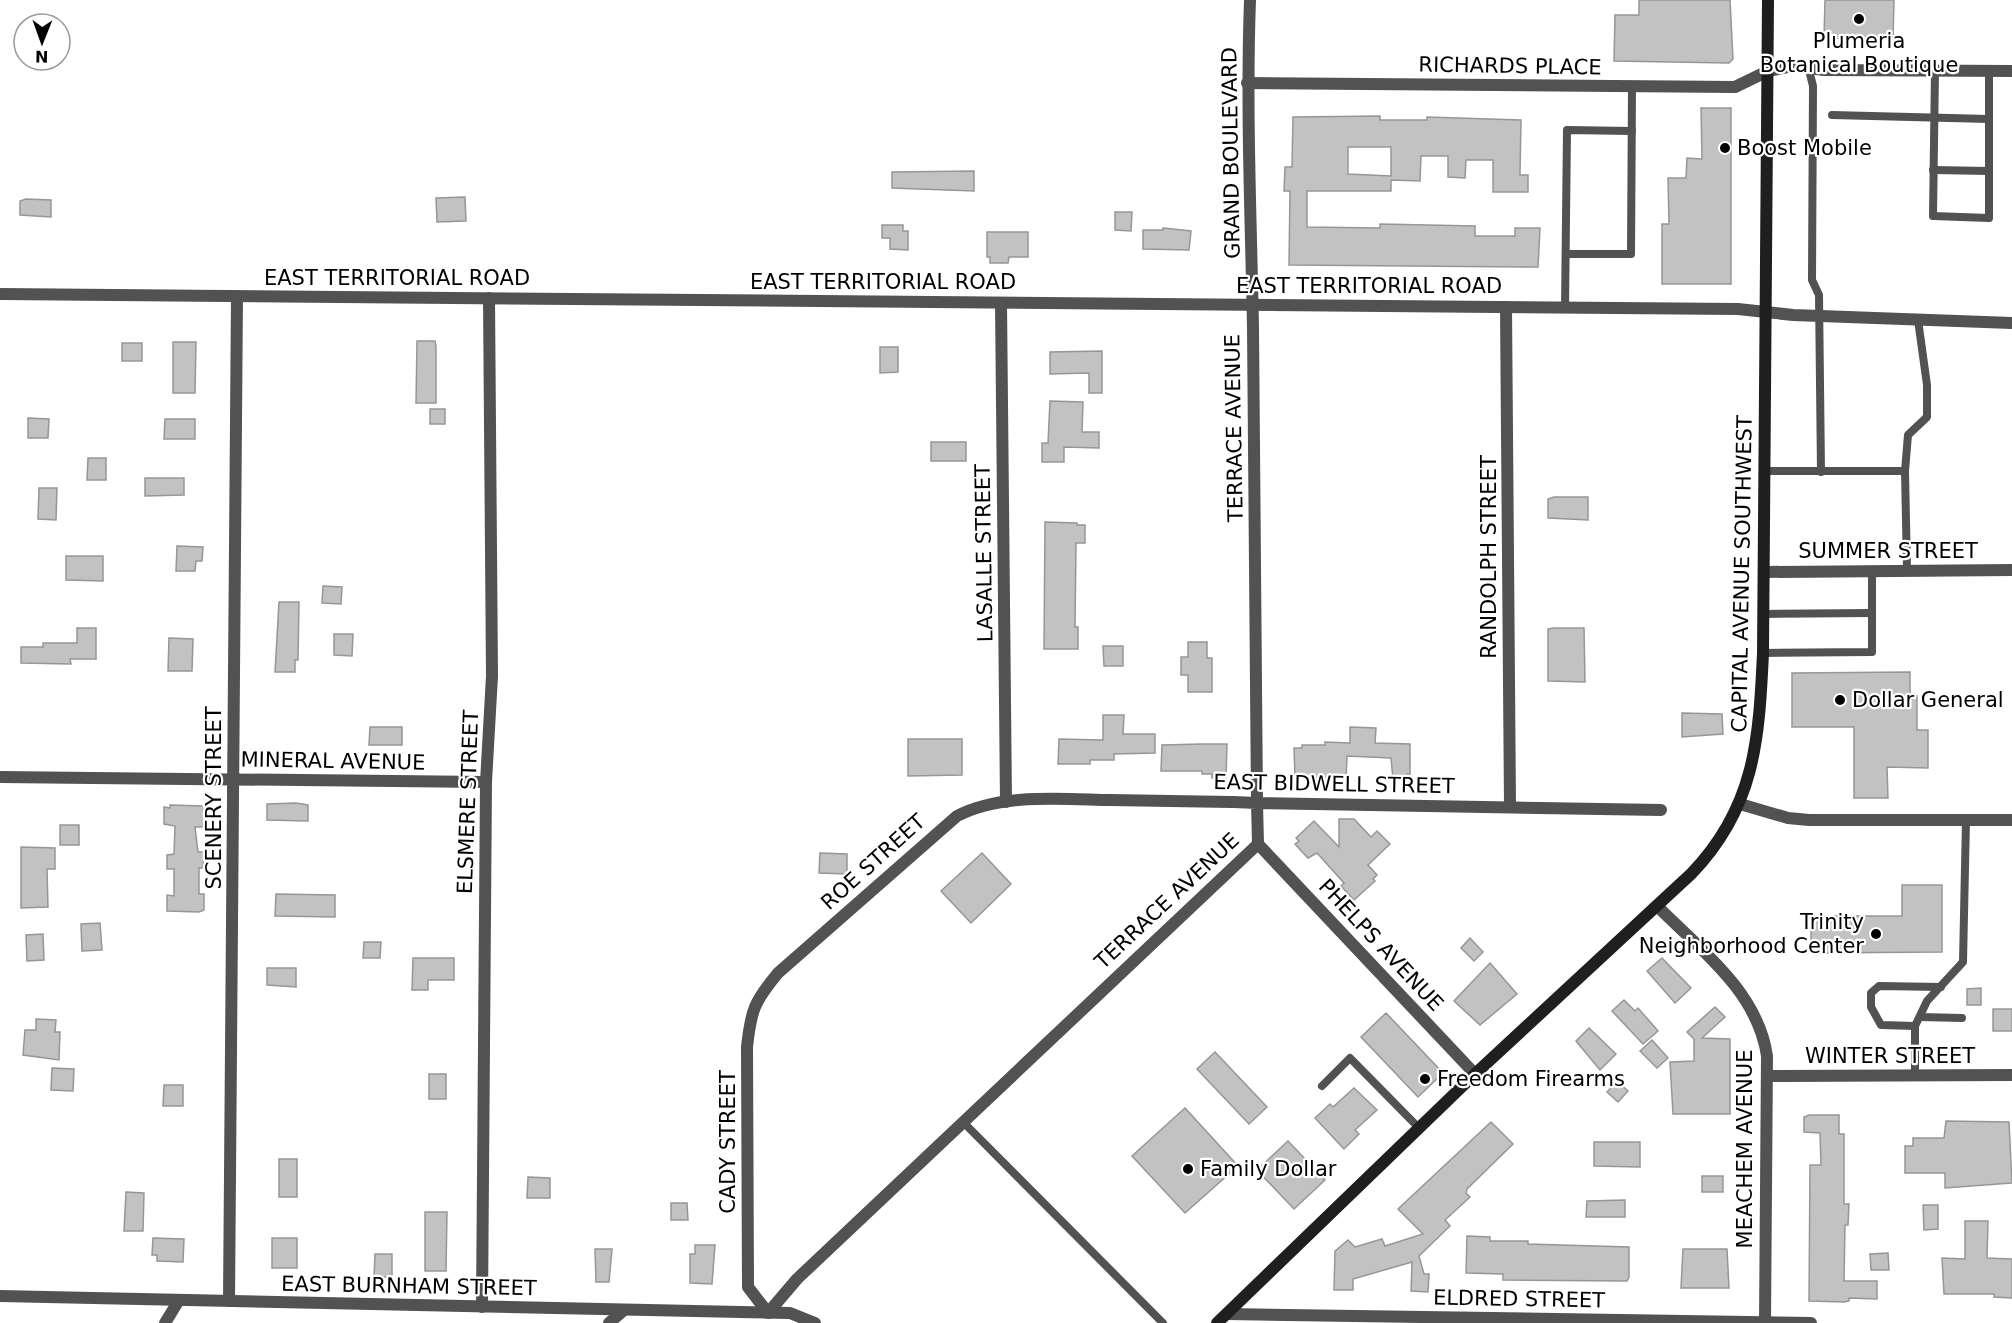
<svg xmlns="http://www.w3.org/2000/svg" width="2012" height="1323" font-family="'DejaVu Sans',sans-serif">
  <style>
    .building { fill: #c2c2c2; stroke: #969696; stroke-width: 1.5; fill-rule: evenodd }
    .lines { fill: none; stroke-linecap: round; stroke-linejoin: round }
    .service { stroke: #525252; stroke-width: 8 }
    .minor { stroke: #525252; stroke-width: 12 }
    .tertiary { stroke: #525252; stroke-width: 12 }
    .secondary { stroke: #1f1f1f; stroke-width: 12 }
    .poi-dot { fill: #000; stroke: #fff; stroke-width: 2 }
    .labels { text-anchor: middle; stroke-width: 4.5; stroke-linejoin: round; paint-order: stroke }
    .poi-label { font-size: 21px; fill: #000; stroke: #fff; text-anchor: start }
    .street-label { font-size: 21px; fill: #000; stroke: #fff }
  </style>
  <rect width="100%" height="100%" fill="#fff"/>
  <g class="building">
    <path d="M1639,0H1730L1733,59L1729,63L1614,61L1615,15H1639Z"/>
    <path d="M1825,0H1894L1893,39L1824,38Z"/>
    <path d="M1701,108H1731V284H1662V224H1669L1668,178H1686L1687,158L1702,159Z"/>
    <path d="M1380,116V120H1427V117L1521,120L1520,175H1528V192H1493V160H1466L1465,178L1448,177V156H1421L1420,181L1391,180V191H1307V227L1380,228V224L1475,226V236H1515V228H1540L1538,267L1289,265L1290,191H1284L1285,167H1292L1293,117ZM1348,147H1391V176L1348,174Z"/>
    <path d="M974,171V191L892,188V172Z"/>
    <path d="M465,197L466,221L437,222L436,198Z"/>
    <path d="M26,199L51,200V217L20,215V201Z"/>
    <path d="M1115,212H1132L1131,231L1115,230Z"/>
    <path d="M882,225H903V231H908V250L890,249V238H882Z"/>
    <path d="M1163,228L1191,231L1189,250L1143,249V230H1163Z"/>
    <path d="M987,232H1028V257H1009L1008,263H990V257H987Z"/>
    <path d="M417,341H435L436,346V403H416Z"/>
    <path d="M173,342H196L195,393H173Z"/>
    <rect x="122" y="343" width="20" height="18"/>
    <path d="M880,347H898V372L880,373Z"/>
    <path d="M1102,351V393H1089V373L1050,374V352Z"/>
    <path d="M1050,401L1083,402L1082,432H1099V448L1064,447V462H1042V443H1048Z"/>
    <rect x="430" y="409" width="15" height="15"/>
    <path d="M28,418L49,419L48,438H28Z"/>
    <path d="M165,419H195V439H164Z"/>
    <rect x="931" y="442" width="35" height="19"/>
    <path d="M88,458H106V480H87Z"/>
    <path d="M145,478H184V495L145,496Z"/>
    <path d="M39,488H57L56,520L38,519Z"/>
    <path d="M1554,497H1588V520L1548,518V499Z"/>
    <path d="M1045,522L1077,523V525H1085V543H1076L1075,627H1078V649H1044Z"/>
    <path d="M177,546L203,547L202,561H196L195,571H176Z"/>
    <path d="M66,556H103V581L66,580Z"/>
    <path d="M323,586L342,587L341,604L322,603Z"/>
    <path d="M279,602H299L298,660H295V672H275Z"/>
    <path d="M77,628H96V659H70L71,664L21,663V647H43V643H77Z"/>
    <path d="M1554,628H1584L1585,682L1548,681V629Z"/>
    <path d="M334,634H353L352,656L334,655Z"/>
    <path d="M169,638L193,639L192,671H168Z"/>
    <path d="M1188,642H1207V658H1212V692H1188V675H1181V657H1188Z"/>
    <path d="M1103,646H1123V666H1104Z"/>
    <path d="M1910,672V696H1917V730H1928V768L1887,767L1888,798H1854V727H1792V673Z"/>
    <path d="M1682,713L1722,714L1723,734L1682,737Z"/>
    <path d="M1103,715H1124L1123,734H1155V753L1114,754V760H1090V764H1058L1059,739L1103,740Z"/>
    <path d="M370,727H402V745H369Z"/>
    <path d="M1350,727L1376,728L1375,743L1410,744V774H1407V779H1393L1391,758L1347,756L1346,779L1295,777L1294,748H1302V745H1325V742L1350,743Z"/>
    <path d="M908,739H962V775L908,776Z"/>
    <path d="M1202,744H1227L1226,778H1212V774H1202V771H1161L1162,745Z"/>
    <path d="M296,803L308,805V821L267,820V804Z"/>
    <path d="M170,805L204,806L203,827H195L198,852H204L203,868H199V894H204V910L199,912L167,911V895L174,896V869H167V855L174,854L175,826L164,824V807L170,808Z"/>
    <path d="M1339,819H1354L1371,837L1377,831L1390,844L1368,865L1377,875L1373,879L1375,881L1354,900L1341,886L1344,883L1317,853L1308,858L1295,844L1299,841L1296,838L1314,821L1339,847Z"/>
    <rect x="60" y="825" width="19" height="20"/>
    <path d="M21,847L55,848V869H47L48,907L21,908Z"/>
    <path d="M820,853L847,854V874L819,873Z"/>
    <path d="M982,853L1011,884L971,923L941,891Z"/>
    <path d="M1902,885H1942V952L1811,953V916H1902Z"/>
    <path d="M276,894L335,895V917L275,916Z"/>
    <path d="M100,923L102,950L82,951L81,924Z"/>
    <path d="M43,934L44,960L27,961L26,935Z"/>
    <path d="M1470,938L1483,952L1474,961L1461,948Z"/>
    <path d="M364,942H381L380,958H363Z"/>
    <path d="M413,958H454V980H428V990H412Z"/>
    <path d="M1662,958L1691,988L1675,1003L1647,971Z"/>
    <path d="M1490,963L1517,994L1480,1025L1454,1001Z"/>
    <path d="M267,968H296V987L267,985Z"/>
    <path d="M1981,988V1005H1967V989Z"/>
    <path d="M1624,1000L1635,1011L1638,1008L1658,1031L1643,1044L1612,1011Z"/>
    <path d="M1715,1007L1725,1017L1702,1038L1730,1039V1114H1673L1670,1062L1694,1061V1039L1687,1032Z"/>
    <rect x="1993" y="1009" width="19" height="22"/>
    <path d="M1386,1013L1443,1073L1418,1097L1361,1037Z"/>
    <path d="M36,1019L56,1020L55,1032H60L59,1060L23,1055L25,1030H36Z"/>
    <path d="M1589,1028L1616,1054L1600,1070L1576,1041Z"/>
    <path d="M1652,1040L1668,1058L1657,1068L1640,1051Z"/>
    <path d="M1215,1052L1267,1107L1249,1124L1197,1069Z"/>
    <path d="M52,1068L74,1069L73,1091L51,1090Z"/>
    <rect x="429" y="1074" width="17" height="25"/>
    <path d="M1617,1081L1628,1091L1618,1102L1607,1092Z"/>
    <path d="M164,1085H183V1106H163Z"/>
    <path d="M1354,1088L1377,1110L1355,1130L1359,1134L1344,1149L1315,1118L1330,1104L1333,1107Z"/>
    <path d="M1185,1108L1238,1166L1185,1213L1132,1156Z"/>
    <path d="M1809,1115H1839V1134H1844V1204H1849L1848,1225H1845L1844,1281H1877V1299L1849,1298V1301L1844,1302L1809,1301L1810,1165H1821L1820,1133L1804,1132V1117Z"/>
    <path d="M1946,1121L2009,1122L2012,1183L1945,1188V1173H1905V1146H1913V1138H1944Z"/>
    <path d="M1491,1122L1513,1144L1467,1189L1466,1193L1470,1197L1445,1220L1450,1226L1419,1256L1424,1274H1429L1428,1292L1411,1291L1412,1262L1353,1279V1290H1334L1335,1251L1348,1240L1355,1247L1382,1239L1385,1246L1423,1234L1398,1209Z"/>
    <path d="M1288,1141L1325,1180L1294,1209L1257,1170Z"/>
    <path d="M1594,1142H1640V1167L1594,1166Z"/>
    <rect x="279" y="1159" width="18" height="38"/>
    <rect x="1702" y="1176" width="21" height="16"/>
    <path d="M528,1177L550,1178V1198H527Z"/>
    <path d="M126,1192L144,1193L143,1231H124Z"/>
    <path d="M1625,1200V1217H1586L1587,1201Z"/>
    <path d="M671,1203H687L688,1220H671Z"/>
    <path d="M1923,1205H1938V1229L1924,1230Z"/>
    <path d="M425,1212H447L446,1271H425Z"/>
    <path d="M1965,1221H1988L1987,1258L2012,1259V1298L1994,1297V1294H1944L1942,1258L1965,1259Z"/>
    <path d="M1467,1236L1490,1237V1241H1528V1244L1629,1247V1277L1627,1281L1503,1280V1274L1466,1273Z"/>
    <path d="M153,1238L184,1239L183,1262L157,1261V1255H152Z"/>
    <rect x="272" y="1238" width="25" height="30"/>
    <path d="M695,1245H715L712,1284L690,1283V1254H695Z"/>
    <path d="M595,1249H612L609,1282H596Z"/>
    <path d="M1683,1249H1727L1729,1288H1681Z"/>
    <path d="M1888,1253L1889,1270H1871L1870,1254Z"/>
    <path d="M375,1254H392V1277H374Z"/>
  </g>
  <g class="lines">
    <g class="service">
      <path d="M1808,66L1813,86L1812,280L1819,295L1821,472"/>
      <path d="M1935,70L1933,216L1989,218V71"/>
      <path d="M1832,115L1989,119"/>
      <path d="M1933,170L1989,171"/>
      <path d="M1566,254H1631L1632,87"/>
      <path d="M1565,308L1567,130L1632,131"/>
      <path d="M1765,471H1905"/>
      <path d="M1907,570L1905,471L1908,435L1927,417V385L1918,320"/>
      <path d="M1764,614L1872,613"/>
      <path d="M1763,653L1872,652V570"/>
      <path d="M1920,1017L1962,1018"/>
      <path d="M1915,1026L1881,1025L1871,1007V993L1879,986L1941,987"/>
      <path d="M1915,1075V1026L1927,1001L1963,962L1966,820"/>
      <path d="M1322,1086L1350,1058L1419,1128"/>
      <path d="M963,1122L1163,1323"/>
    </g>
    <g class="minor">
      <path d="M1250,0C1246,109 1251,219 1253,328L1257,803L1258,844L797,1279L768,1313L748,1287L747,1047C751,1010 754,1002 778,973L957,816C1001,793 1062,799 1110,800C1152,801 1193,801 1234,802L1257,803L1661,810"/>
      <path d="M1247,83L1735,87L1768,71L1793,66L1824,70L2012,71"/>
      <path d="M1001,303L1006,802"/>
      <path d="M1506,307L1510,807"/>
      <path d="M1764,572L2012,570"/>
      <path d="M0,777L486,782"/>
      <path d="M1740,804L1788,818L1809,820H2012"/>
      <path d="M1258,844L1475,1074"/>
      <path d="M1657,906C1700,949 1758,992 1767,1056L1765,1323"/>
      <path d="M1767,1076L2012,1075"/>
      <path d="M0,1296L790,1313L815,1323"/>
      <path d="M229,1301L237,296"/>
      <path d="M482,1307L486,782L492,676L489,298"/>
      <path d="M1227,1314L1811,1323"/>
      <path d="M165,1323L179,1300"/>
      <path d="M609,1323L624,1310"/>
    </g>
    <path class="tertiary" d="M0,294L1738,309L1793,315L2012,323"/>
    <path class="secondary" d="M1217,1323L1475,1074L1691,874C1755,808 1759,740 1763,653L1768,0"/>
  </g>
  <g class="poi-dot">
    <circle cx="1859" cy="19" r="6"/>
    <circle cx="1725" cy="148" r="6"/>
    <circle cx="1840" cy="700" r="6"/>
    <circle cx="1876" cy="934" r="6"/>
    <circle cx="1425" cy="1079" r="6"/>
    <circle cx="1188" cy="1169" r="6"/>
  </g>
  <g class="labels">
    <g class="poi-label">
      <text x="1859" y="48" text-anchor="middle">Plumeria<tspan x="1859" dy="24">Botanical Boutique</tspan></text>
      <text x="1737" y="155">Boost Mobile</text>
      <text x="1852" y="707">Dollar General</text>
      <text x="1864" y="929" text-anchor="end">Trinity<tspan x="1864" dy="24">Neighborhood Center</tspan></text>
      <text x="1437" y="1086">Freedom Firearms</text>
      <text x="1200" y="1176">Family Dollar</text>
    </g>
    <g class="street-label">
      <text transform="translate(1510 66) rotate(1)" y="7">RICHARDS PLACE</text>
      <text transform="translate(1231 153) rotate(-91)" y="7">GRAND BOULEVARD</text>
      <text x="397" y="285">EAST TERRITORIAL ROAD</text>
      <text x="883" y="289">EAST TERRITORIAL ROAD</text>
      <text x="1369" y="293">EAST TERRITORIAL ROAD</text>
      <text transform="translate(1234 428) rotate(-91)" y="7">TERRACE AVENUE</text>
      <text x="1888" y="558">SUMMER STREET</text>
      <text transform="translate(984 553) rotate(-91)" y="7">LASALLE STREET</text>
      <text transform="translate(1489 557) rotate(-90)" y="7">RANDOLPH STREET</text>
      <text transform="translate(1742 574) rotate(-89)" y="7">CAPITAL AVENUE SOUTHWEST</text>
      <text transform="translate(333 761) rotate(1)" y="7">MINERAL AVENUE</text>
      <text transform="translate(1334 784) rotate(1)" y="7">EAST BIDWELL STREET</text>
      <text transform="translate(214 798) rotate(-90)" y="7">SCENERY STREET</text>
      <text transform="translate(468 802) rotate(-88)" y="7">ELSMERE STREET</text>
      <text transform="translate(873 862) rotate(-42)" y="7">ROE STREET</text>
      <text transform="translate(1167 901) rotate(-43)" y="7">TERRACE AVENUE</text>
      <text transform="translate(1381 945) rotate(47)" y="7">PHELPS AVENUE</text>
      <text x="1890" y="1063">WINTER STREET</text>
      <text transform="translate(728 1142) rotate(-90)" y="7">CADY STREET</text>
      <text transform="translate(1745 1149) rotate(-90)" y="7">MEACHEM AVENUE</text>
      <text transform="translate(409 1286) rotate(1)" y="7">EAST BURNHAM STREET</text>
      <text transform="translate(1519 1299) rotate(1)" y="7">ELDRED STREET</text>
    </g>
  </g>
  <g transform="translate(42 42) rotate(181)"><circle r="28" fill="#ffffff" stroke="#999999" stroke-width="1.5"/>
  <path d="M0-4.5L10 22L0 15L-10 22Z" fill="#000000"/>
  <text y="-9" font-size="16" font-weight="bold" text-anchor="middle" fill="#000000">N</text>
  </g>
</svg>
